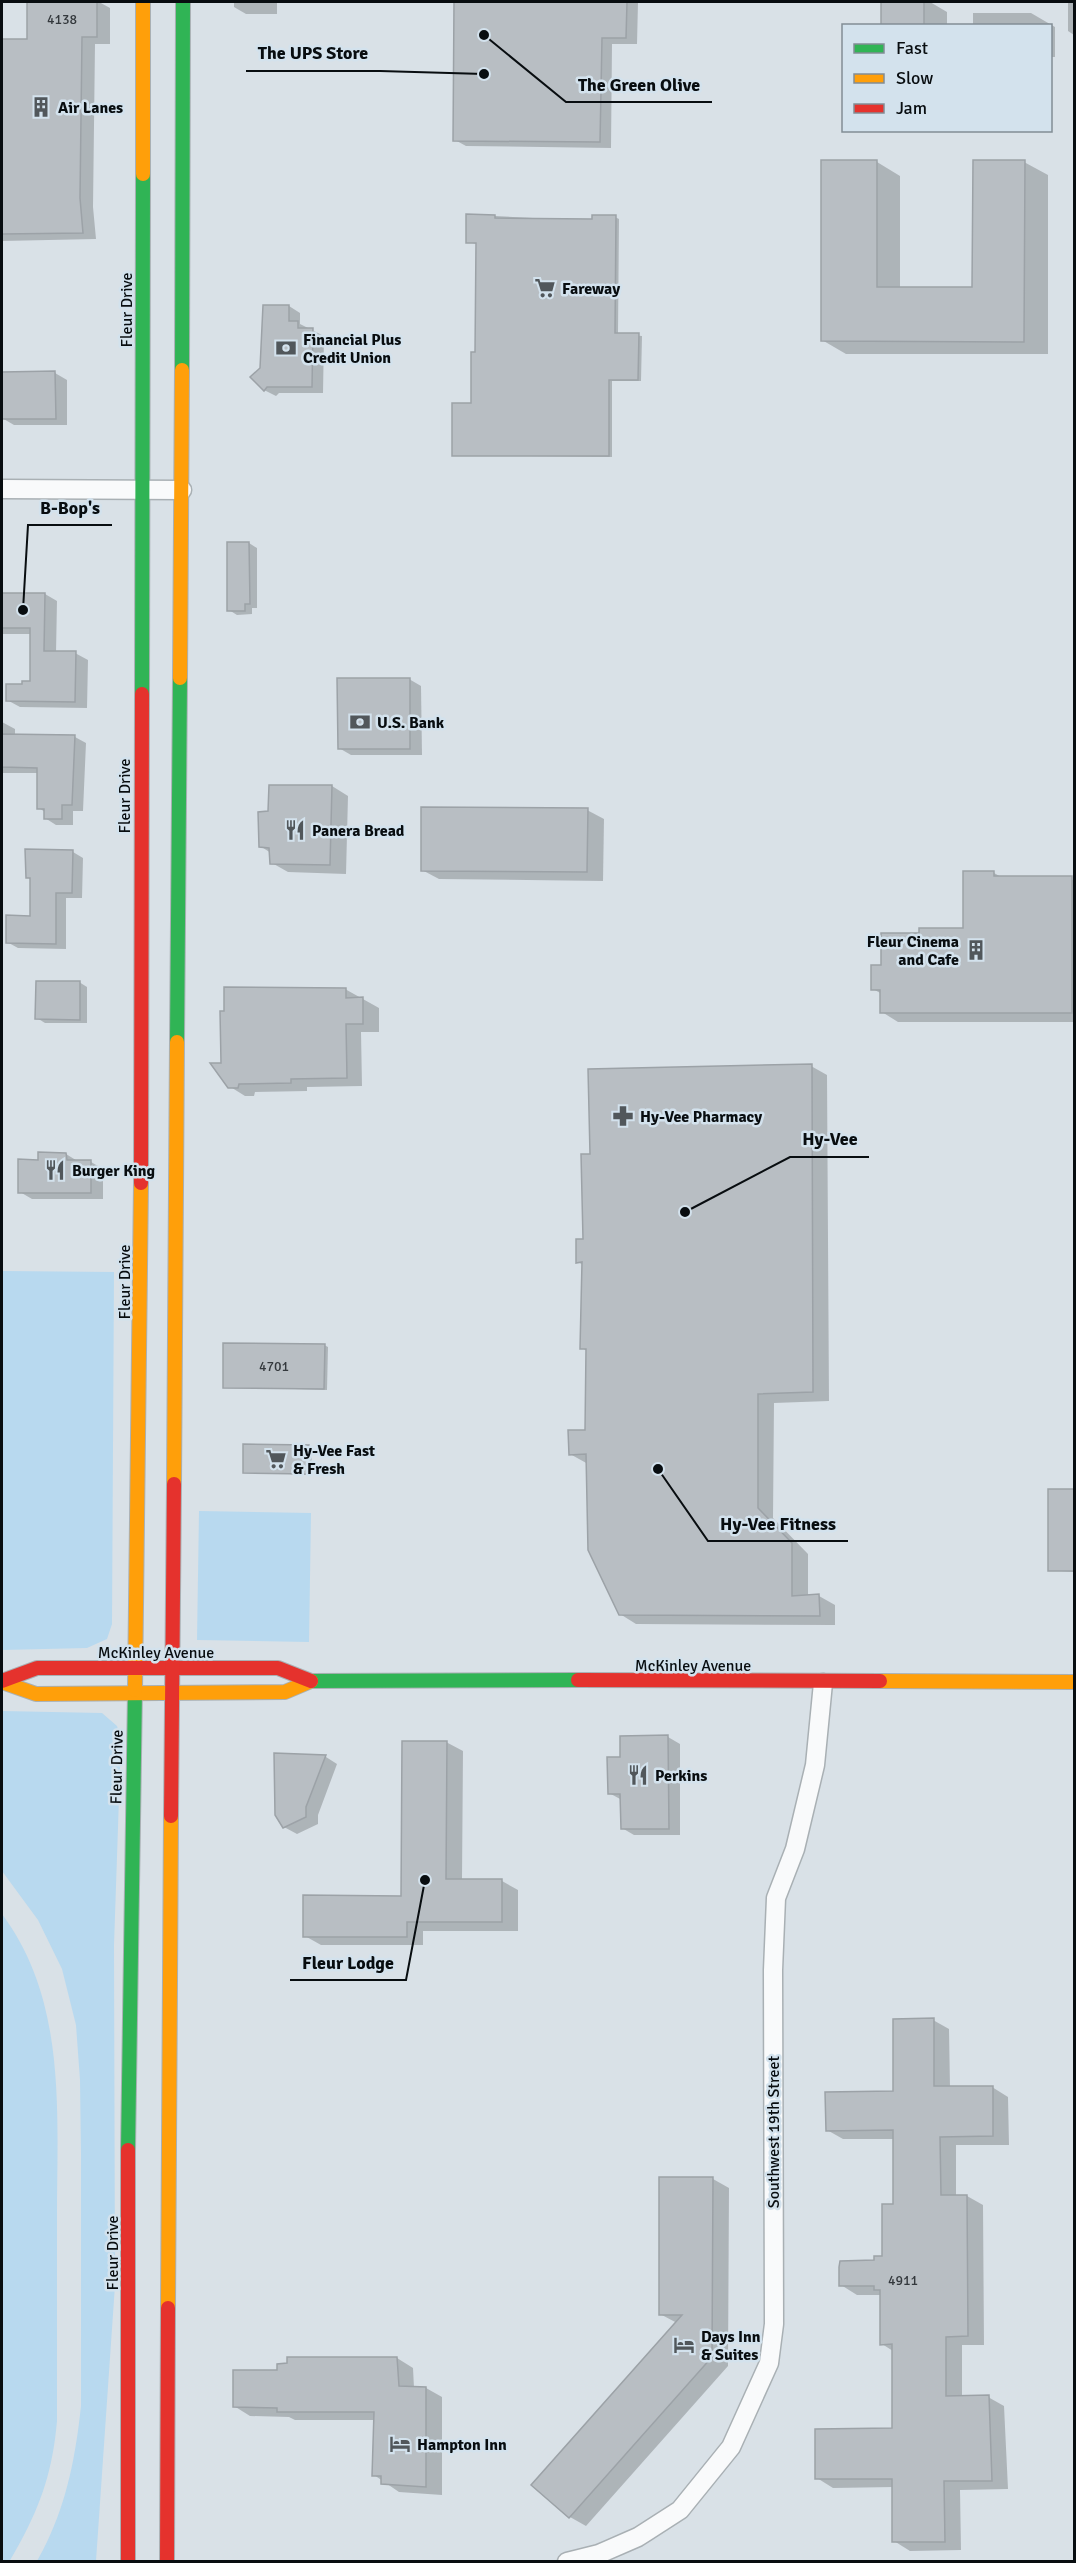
<svg xmlns="http://www.w3.org/2000/svg" width="1076" height="2563" font-family="Signika,sans-serif">
  <style>
    .green { fill: #b8d9ef }
    .shadow { fill: #0003 }
    .building { fill: #b8bec3; stroke: #9ca2a7; stroke-width: 1.5 }
    .lines { fill: none; stroke-linecap: round; stroke-linejoin: round }
    .street-casing { stroke: #a9b0b4; stroke-width: 21 }
    .fast-casing { stroke: #a9b0b4; stroke-width: 16 }
    .slow-casing { stroke: #a9b0b4; stroke-width: 16 }
    .jam-casing { stroke: #a9b0b4; stroke-width: 16 }
    .street { stroke: #f9fafb; stroke-width: 18 }
    .fast { stroke: #30b455; stroke-width: 14 }
    .slow { stroke: #ff9f0a; stroke-width: 14 }
    .jam { stroke: #e5322d; stroke-width: 14 }
    .labels { text-anchor: middle; stroke-width: 5; stroke-linejoin: round; paint-order: stroke }
    .number-label { font-size: 14px; fill: #34393d }
    .poi-label { font-size: 16px; font-weight: bold; fill: #080d10; stroke: #d3e2ed; text-anchor: start }
    .street-label { font-size: 16px; fill: #080d10; stroke: #d3e2ed }
    .leader { fill: none; stroke: #080d10; stroke-width: 2 }
    .callout-dot { fill: #080d10; stroke: #d3e2ed; stroke-width: 2 }
    .callout-label { font-size: 18px; text-anchor: middle; font-weight: bold; fill: #080d10; stroke: #d3e2ed; stroke-width: 5; stroke-linejoin: round; paint-order: stroke }
  </style>
  <rect width="100%" height="100%" fill="#d9e1e7"/>
  <g class="green">
    <path d="M2,1271L114,1272L112,1624L107,1639L87,1648L2,1650Z"/>
    <path d="M199,1511L311,1513L309,1642L197,1640Z"/>
    <path d="M2,1711L102,1713L117,1726L121,1739L114,1945L115,2285L96,2561H37C65,2512 75,2462 81,2406V2154L80,2080L76,2025L62,1969L38,1920L2,1871Z"/>
    <path d="M2,1914C67,2001 57,2112 57,2216C57,2284 57,2352 57,2421C52,2477 38,2513 9,2562L2,2561Z"/>
  </g>
  <g class="shadow">
    <path d="M28,2H99L110,8V44H95L93,207L96,239L2,241V40L28,41Z"/>
    <path d="M234,2H277V14H246L234,7Z"/>
    <path d="M456,2H638L637,44H612L611,148L466,146L455,140Z"/>
    <path d="M766,2H799V3L767,2Z"/>
    <path d="M882,2H930L947,12V26H882Z"/>
    <path d="M1068,2H1074V35L1068,31Z"/>
    <path d="M973,13H1031L1055,27V57H1050V26H973Z"/>
    <path d="M877,162L900,176V289H974L1024,162L1048,175V354H846L822,340Z"/>
    <path d="M495,216L593,221L615,217L619,219L618,334L642,336L641,381H612V457L454,455L472,404L476,354L477,244L467,242Z"/>
    <path d="M289,306L300,313V324L324,336L323,393H279L276,396L264,390L261,369Z"/>
    <path d="M2,373H55L67,380V425H14L2,418Z"/>
    <path d="M249,543L257,548V608H252V614L237,615L229,610L228,544Z"/>
    <path d="M2,594H45L57,601L56,653H75L88,660L87,708L20,707L7,700L31,682V634H2Z"/>
    <path d="M409,679L421,686L422,755H351L339,748Z"/>
    <path d="M2,722L15,729V736L75,737L86,743L83,811H73V825H56L45,818V812L39,808V773H2Z"/>
    <path d="M332,786L348,796L346,874L288,872L272,863L271,853L260,846L269,813Z"/>
    <path d="M587,810L604,819L603,881L439,879L422,870Z"/>
    <path d="M73,852L83,858L82,898H66V949L18,948L7,942L31,917L32,880L27,877Z"/>
    <path d="M994,873L1003,878L1074,880V1022H898L882,1012V994L873,989L882,967L920,935L964,929Z"/>
    <path d="M79,982L87,987V1023H45L37,1018Z"/>
    <path d="M345,989L379,1008V1032H361L362,1086L307,1087V1091L255,1092L254,1096H245L229,1086L222,1065Z"/>
    <path d="M811,1066L827,1075L829,1401L774,1403L773,1518L808,1554V1596H819L835,1605V1625L636,1624L620,1614L588,1464L570,1454L586,1431L587,1351L582,1348L583,1265L578,1262L584,1240L591,1155Z"/>
    <path d="M66,1154L79,1162H91L103,1169V1199H32L20,1192L40,1162Z"/>
    <path d="M324,1345L328,1347L327,1390L224,1387Z"/>
    <path d="M309,1446L312,1448L311,1475L244,1472Z"/>
    <path d="M1049,1491H1074V1572L1049,1570Z"/>
    <path d="M668,1737L680,1744V1835H634L622,1828V1800L609,1793L621,1759Z"/>
    <path d="M446,1742L463,1751L462,1880L502,1881L518,1890V1931H423V1945H321L305,1936L403,1897Z"/>
    <path d="M275,1755L326,1757L337,1764L318,1815V1824L297,1834L284,1827Z"/>
    <path d="M933,2020L949,2029L950,2087H992L1008,2097L1009,2145H956V2196H967L983,2205L984,2345H962V2397H988L1004,2406L1008,2489L960,2490L961,2550L910,2551L894,2541V2487L833,2488L817,2478L894,2430L893,2351L882,2344L881,2295H857L841,2285L884,2257L895,2205L894,2139H843L827,2130L895,2093Z"/>
    <path d="M713,2179L729,2188L728,2366L586,2526L570,2517L677,2323L660,2314Z"/>
    <path d="M397,2358L413,2368L414,2388H426L442,2397V2495L399,2492L374,2475L376,2420H295L289,2417L250,2416L234,2406L279,2372Z"/>
  </g>
  <g class="building">
    <path d="M27,2H97V37H82L80,198L83,233L2,234V39H27Z"/>
    <path d="M454,2H627L626,38H602L600,142L453,141Z"/>
    <rect x="881" y="2" width="43" height="24"/>
    <path d="M821,160H877V287H972L973,160H1025L1024,342L821,341Z"/>
    <path d="M466,214L495,215V218L592,219V215H616L615,333H639L638,380H609V456H452V403H471V352H475L476,243H466Z"/>
    <path d="M263,305H289V321H298V328H313L312,387H267L264,391L250,377L260,368Z"/>
    <path d="M55,371L56,419H2V372Z"/>
    <path d="M227,542H249L250,604H245V611H227Z"/>
    <path d="M2,593H45L44,651H76L75,702L6,701V684H22V681H30V628H2Z"/>
    <path d="M337,678H410V749H338Z"/>
    <path d="M2,734L75,735L72,805H62V819H44V809H37V768L2,767Z"/>
    <path d="M269,785H332L330,865L270,864L269,848L259,847L258,812L268,811Z"/>
    <path d="M421,807L588,808L587,872L421,871Z"/>
    <path d="M25,849L73,850L72,893H56V944L6,943V915L30,916V878H26Z"/>
    <path d="M963,871H994V876H1072V1013H880V990H871V965H881V933H919V928H963Z"/>
    <path d="M36,981H80V1020L35,1019Z"/>
    <path d="M224,987L346,988V998L363,997V1024H346L347,1078L291,1079V1083L239,1084L238,1088H228L210,1063H221L220,1011H224Z"/>
    <path d="M812,1064L813,1392L758,1394V1508L792,1543V1596L819,1594L820,1616L619,1615L588,1550L586,1454L569,1455L568,1430H585L586,1349H580L582,1262L576,1263V1239H583L581,1154H590L588,1069Z"/>
    <path d="M38,1152L66,1153L67,1160H91V1193H18V1159L38,1160Z"/>
    <path d="M223,1343L325,1344L324,1389L223,1388Z"/>
    <path d="M243,1444L309,1445L308,1474L243,1473Z"/>
    <rect x="1048" y="1489" width="26" height="82"/>
    <path d="M668,1735L669,1829H621L620,1794H608L607,1757H620V1736Z"/>
    <path d="M402,1741H447L446,1879H502V1922H407V1937H303V1895L401,1896Z"/>
    <path d="M274,1753L326,1755L306,1807V1817L283,1828L275,1815Z"/>
    <path d="M934,2018V2086H993V2136L940,2137L941,2195H967L968,2336L946,2337V2396L989,2395L992,2481H944L945,2542H892V2479H815V2429L892,2428V2344L880,2345V2290H874V2286H839V2267L840,2261L874,2260V2256H882V2204H893V2130L826,2131L825,2092L893,2091V2019Z"/>
    <path d="M659,2177H713L712,2357L569,2518L531,2485L682,2315H659Z"/>
    <path d="M287,2357H397L399,2386L426,2387V2487L381,2484V2476H372L374,2412H277V2408L233,2407V2370H277V2364L287,2363Z"/>
  </g>
  <g class="lines">
    <g class="street-casing">
      <g id="street">
        <path d="M2,489L182,490"/>
        <path d="M567,2562L599,2554L638,2537L680,2510L731,2447L769,2363L774,2324L773,1970L776,1898L795,1849L815,1765L823,1683"/>
      </g>
    </g>
    <g class="fast-casing">
      <g id="fast">
        <path d="M182,370L183,2"/>
        <path d="M142,694L143,174"/>
        <path d="M177,1042L180,678"/>
        <path d="M311,1681L578,1680"/>
        <path d="M128,2150L135,1690"/>
      </g>
    </g>
    <g class="slow-casing">
      <g id="slow">
        <path d="M143,174V2"/>
        <path d="M180,678L182,370"/>
        <path d="M174,1484L177,1042"/>
        <path d="M880,1681L1074,1682"/>
        <path d="M2,1682L36,1694L285,1692L311,1681"/>
        <path d="M135,1690L141,1183"/>
        <path d="M168,2308L171,1816"/>
      </g>
    </g>
    <g class="jam-casing">
      <g id="jam">
        <path d="M141,1183L142,694"/>
        <path d="M578,1680L880,1681"/>
        <path d="M2,1681L37,1668H278L311,1681"/>
        <path d="M171,1816L174,1484"/>
        <path d="M128,2562V2150"/>
        <path d="M167,2562L168,2308"/>
      </g>
    </g>
    <use href="#street" class="street"/>
    <use href="#fast" class="fast"/>
    <use href="#slow" class="slow"/>
    <use href="#jam" class="jam"/>
  </g>
  <defs>
    <g id="building-bare" transform="scale(1.62)"><path d="M-4-6H4V6H1V3H-1V6H-4ZM-2.5-4.3h1.7v1.8h-1.7ZM.8-4.3h1.7v1.8H.8ZM-2.5-1h1.7V.8h-1.7ZM.8-1h1.7V.8H.8Z" fill="#51575b" stroke="#d3e2ed" stroke-width="2.5" paint-order="stroke"/></g>
    <g id="supermarket-bare" transform="scale(1.62)"><path d="M-6-5.5h2.5l.6 2H6L4.5 2H-2.5L-4.4-4H-6ZM-1.5 3.2a1.3 1.3 0 1 0 .1 0ZM3 3.2a1.3 1.3 0 1 0 .1 0Z" fill="#51575b" stroke="#d3e2ed" stroke-width="2.5" paint-order="stroke"/></g>
    <g id="bank-bare" transform="scale(1.62)"><path d="M-6-4H6V4H-6ZM0-2.3a2.3 2.3 0 1 0 0 4.6a2.3 2.3 0 1 0 0-4.6Z" fill="#51575b" stroke="#d3e2ed" stroke-width="2.5" paint-order="stroke"/></g>
    <g id="restaurant-bare" transform="scale(1.62)"><path d="M-5-6h1v4h1v-4h1v4h1v-4h1v5L-1.5 .5V6h-2V.5L-5-1ZM5-6V6H3V1.5H1.5Q1.5-4 5-6Z" fill="#51575b" stroke="#d3e2ed" stroke-width="2.5" paint-order="stroke"/></g>
    <g id="pharmacy-bare" transform="scale(1.62)"><path d="M-2-6h4v4h4v4h-4v4h-4v-4h-4v-4h4Z" fill="#51575b" stroke="#d3e2ed" stroke-width="2.5" paint-order="stroke"/></g>
    <g id="hotel-bare" transform="scale(1.62)"><path d="M-6-4.5h1.5V1H6V5H4.5V3h-9V5H-6ZM-4 0a1.8 1.8 0 1 1 3.6 0ZM.5 0V-2.5h3Q6-2.5 6 0Z" fill="#51575b" stroke="#d3e2ed" stroke-width="2.5" paint-order="stroke"/></g>
  </defs>
  <g fill-rule="evenodd">
    <use href="#building-bare" x="41" y="107"/>
    <use href="#supermarket-bare" x="545" y="288"/>
    <use href="#bank-bare" x="286" y="348"/>
    <use href="#bank-bare" x="360" y="722"/>
    <use href="#restaurant-bare" x="295" y="830"/>
    <use href="#building-bare" x="976" y="950"/>
    <use href="#pharmacy-bare" x="623" y="1116"/>
    <use href="#restaurant-bare" x="55" y="1170"/>
    <use href="#supermarket-bare" x="276" y="1459"/>
    <use href="#restaurant-bare" x="638" y="1775"/>
    <use href="#hotel-bare" x="684" y="2345"/>
    <use href="#hotel-bare" x="400" y="2444"/>
  </g>
  <g class="labels">
    <g class="number-label">
      <text x="62" y="24">4138</text>
      <text x="274" y="1371">4701</text>
      <text x="903" y="2285">4911</text>
    </g>
    <g class="poi-label">
      <text x="58" y="113">Air Lanes</text>
      <text x="562" y="294">Fareway</text>
      <text x="303" y="345">Financial Plus<tspan x="303" dy="18">Credit Union</tspan></text>
      <text x="377" y="728">U.S. Bank</text>
      <text x="312" y="836">Panera Bread</text>
      <text x="959" y="947" text-anchor="end">Fleur Cinema<tspan x="959" dy="18">and Cafe</tspan></text>
      <text x="640" y="1122">Hy-Vee Pharmacy</text>
      <text x="72" y="1176">Burger King</text>
      <text x="293" y="1456">Hy-Vee Fast<tspan x="293" dy="18">&amp; Fresh</tspan></text>
      <text x="655" y="1781">Perkins</text>
      <text x="701" y="2342">Days Inn<tspan x="701" dy="18">&amp; Suites</tspan></text>
      <text x="417" y="2450">Hampton Inn</text>
    </g>
    <g class="street-label">
      <text transform="translate(126 310) rotate(-90)" y="6">Fleur Drive</text>
      <text transform="translate(124 796) rotate(-90)" y="6">Fleur Drive</text>
      <text transform="translate(124 1282) rotate(-90)" y="6">Fleur Drive</text>
      <text x="156" y="1658">McKinley Avenue</text>
      <text x="693" y="1671">McKinley Avenue</text>
      <text transform="translate(116 1767) rotate(-89)" y="6">Fleur Drive</text>
      <text transform="translate(773 2132) rotate(-90)" y="6">Southwest 19th Street</text>
      <text transform="translate(112 2253) rotate(-90)" y="6">Fleur Drive</text>
    </g>
  </g>
  <path class="leader" d="M484 74L380 71H246M484 35L566 102H712M23 610L28 525H112M685 1212L790 1157H869M658 1469L708 1541H848M425 1880L406 1980H290"/>
  <g class="callout-dot">
    <circle cx="484" cy="74" r="6"/>
    <circle cx="484" cy="35" r="6"/>
    <circle cx="23" cy="610" r="6"/>
    <circle cx="685" cy="1212" r="6"/>
    <circle cx="658" cy="1469" r="6"/>
    <circle cx="425" cy="1880" r="6"/>
  </g>
  <g class="callout-label">
    <text x="313" y="59">The UPS Store</text>
    <text x="639" y="91">The Green Olive</text>
    <text x="70" y="514">B-Bop's</text>
    <text x="830" y="1145">Hy-Vee</text>
    <text x="778" y="1530">Hy-Vee Fitness</text>
    <text x="348" y="1969">Fleur Lodge</text>
  </g>
  <rect width="1076" height="2563" fill="none" stroke="#080d10" stroke-width="6"/>
  <rect x="842" y="24" width="210" height="108" fill="#d3e2ed" stroke="#828d95" stroke-width="1.5"/>
  <rect x="854" y="44" width="30" height="9" fill="#30b455" stroke="#828d95" stroke-width="1.5"/>
  <text x="896" y="54" font-size="18" fill="#080d10">Fast</text>
  <rect x="854" y="74" width="30" height="9" fill="#ff9f0a" stroke="#828d95" stroke-width="1.5"/>
  <text x="896" y="84" font-size="18" fill="#080d10">Slow</text>
  <rect x="854" y="104" width="30" height="9" fill="#e5322d" stroke="#828d95" stroke-width="1.5"/>
  <text x="896" y="114" font-size="18" fill="#080d10">Jam</text>
</svg>
